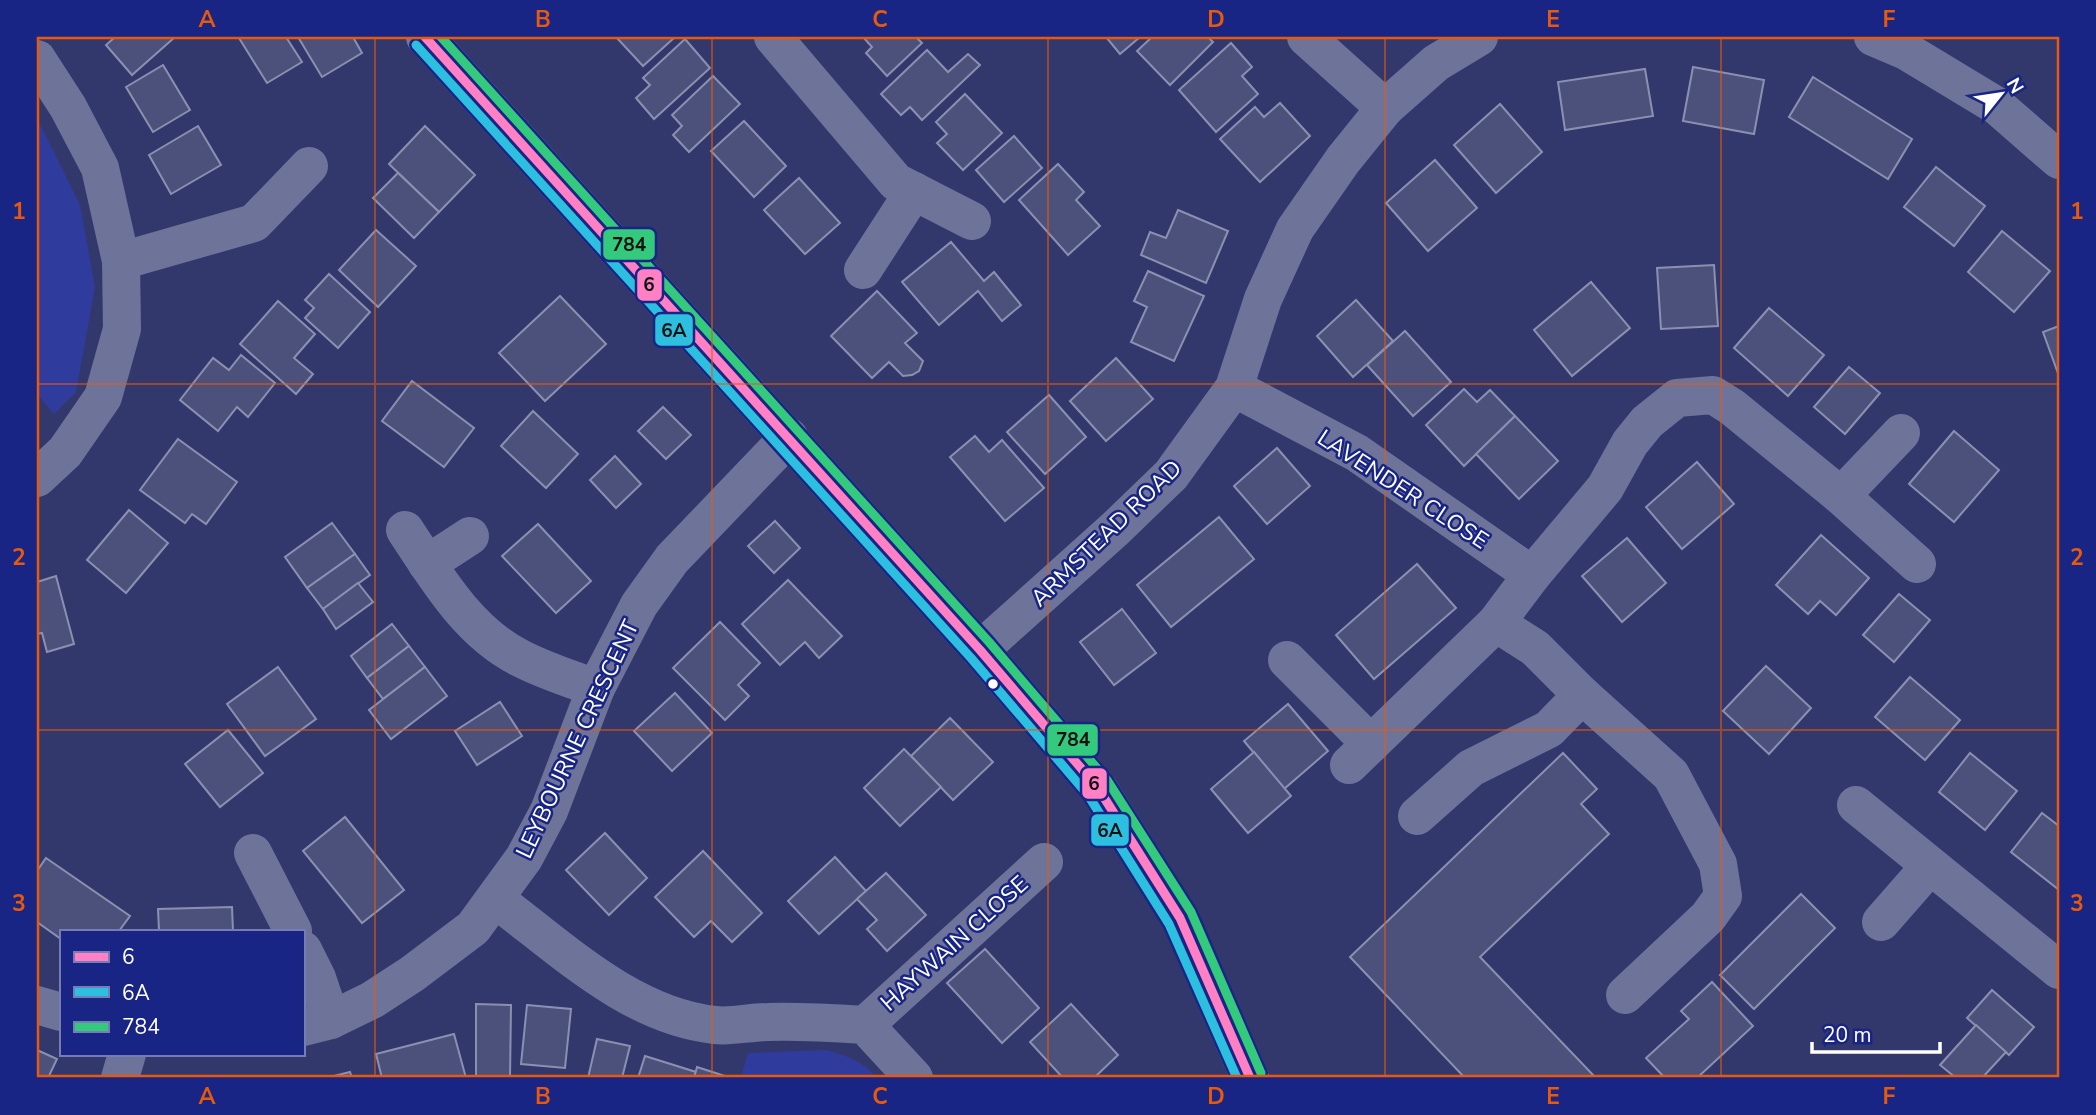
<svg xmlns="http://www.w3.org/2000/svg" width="2096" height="1115" font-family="'Nunito Sans',sans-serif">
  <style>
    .green { fill: #2f3c9d }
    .building { fill: #4c517b; stroke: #8c90b0; stroke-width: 2 }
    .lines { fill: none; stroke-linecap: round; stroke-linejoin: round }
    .street { stroke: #6e739a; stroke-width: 38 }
    .secondary { stroke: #73799e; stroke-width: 38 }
    .bus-1-casing { stroke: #192585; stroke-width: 14 }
    .bus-2-casing { stroke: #192585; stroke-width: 14 }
    .bus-3-casing { stroke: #192585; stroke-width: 14 }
    .bus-1 { stroke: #ff80c5; stroke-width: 9 }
    .bus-2 { stroke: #2dbfdf; stroke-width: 9 }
    .bus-3 { stroke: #33ca7d; stroke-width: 9 }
    .grid { fill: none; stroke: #e8590c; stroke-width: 2; stroke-opacity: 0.55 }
    .bus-dot { fill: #fff; stroke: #192585; stroke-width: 2.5 }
    .labels { text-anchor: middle; stroke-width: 5; stroke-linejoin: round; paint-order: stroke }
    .street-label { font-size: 23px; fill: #fff; stroke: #192585 }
    .line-badge { stroke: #192585; stroke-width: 2.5 }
    .pale-badge-label { font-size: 19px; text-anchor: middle; font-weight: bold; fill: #111 }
    .neatline { fill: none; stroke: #e8590c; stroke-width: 2.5 }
    .grid-label { font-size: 23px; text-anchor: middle; font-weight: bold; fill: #e8590c }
  </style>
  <rect width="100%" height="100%" fill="#32386c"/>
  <g class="green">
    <path d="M37,118L80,205L95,287L76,392L54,414L37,394Z"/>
    <path d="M826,1050C845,1055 865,1062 877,1078H741L748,1053Z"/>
  </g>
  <g class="building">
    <path d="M115,37H175L132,75L106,45Z"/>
    <path d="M286,37L302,62L267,83L239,38Z"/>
    <path d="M298,37H353L362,53L322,77Z"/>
    <path d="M616,37H675L643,66Z"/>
    <path d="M863,37H916L922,43L887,76L866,53L872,47Z"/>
    <path d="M1106,37H1140L1120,54Z"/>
    <path d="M1152,37H1208L1213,42L1170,85L1137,51Z"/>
    <path d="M685,39L710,68L654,119L636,98L650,85L643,78Z"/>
    <path d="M1231,43L1252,67L1242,76L1258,94L1216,132L1179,90Z"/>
    <path d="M927,50L948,72L968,54L980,65L922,120L910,107L901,115L881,94Z"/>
    <path d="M163,65L190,110L153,132L126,87Z"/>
    <path d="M1693,67L1764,80L1754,134L1683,121Z"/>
    <path d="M1645,69L1653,116L1565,130L1558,82Z"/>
    <path d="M713,76L740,104L689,152L673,135L682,126L672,115Z"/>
    <path d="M1813,77L1912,139L1888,179L1789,117Z"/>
    <path d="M965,94L1002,133L963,170L937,143L947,134L936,122Z"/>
    <path d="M1280,103L1310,136L1260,182L1220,139L1255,107L1264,117Z"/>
    <path d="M1500,104L1542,152L1496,193L1454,145Z"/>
    <path d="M744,121L786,166L754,197L711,151Z"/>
    <path d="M198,126L221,165L171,194L149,155Z"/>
    <path d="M425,126L475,175L439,212L389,164Z"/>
    <path d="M1014,136L1042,168L1004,202L976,170Z"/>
    <path d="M1435,160L1477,208L1428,251L1386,203Z"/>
    <path d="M1058,164L1084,192L1076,200L1100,226L1068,255L1019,200Z"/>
    <path d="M1936,167L1985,206L1954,246L1904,207Z"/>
    <path d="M398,173L439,212L414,238L373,198Z"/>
    <path d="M799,178L840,223L805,254L764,210Z"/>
    <path d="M1178,210L1228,231L1206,283L1141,255L1150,232L1166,238Z"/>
    <path d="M376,230L416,266L378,307L339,270Z"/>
    <path d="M2002,231L2050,271L2014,312L1968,272Z"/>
    <path d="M951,242L984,281L994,272L1021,305L1002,321L978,291L939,325L902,282Z"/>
    <path d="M1714,265L1718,326L1661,329L1657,268Z"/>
    <path d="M1148,271L1204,296L1174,361L1131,342L1147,307L1134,301Z"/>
    <path d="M329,274L370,312L338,348L305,318L314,308L305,300Z"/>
    <path d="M1591,282L1630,328L1572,376L1534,330Z"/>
    <path d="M877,291L917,333L905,343L923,361L919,371L912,375L903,376L889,362L872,378L831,336Z"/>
    <path d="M560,296L606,344L545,401L499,353Z"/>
    <path d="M1356,300L1393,341L1353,377L1317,336Z"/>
    <path d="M278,301L315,334L294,358L313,374L296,394L240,344Z"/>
    <path d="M1769,308L1824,355L1788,396L1734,348Z"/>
    <path d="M2059,326V376L2043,332Z"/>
    <path d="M1405,331L1451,382L1413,416L1367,365Z"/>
    <path d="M241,355L275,383L248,417L237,407L218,431L180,400L213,358L229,370Z"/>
    <path d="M1116,358L1153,399L1106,441L1070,401Z"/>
    <path d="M1849,367L1880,393L1845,434L1814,407Z"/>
    <path d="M412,381L474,428L444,467L382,421Z"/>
    <path d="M1464,389L1477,402L1490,390L1515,416L1464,466L1426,425Z"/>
    <path d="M1049,395L1086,437L1045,474L1007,432Z"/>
    <path d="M663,407L691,435L666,459L638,431Z"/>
    <path d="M533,411L578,454L546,488L501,446Z"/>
    <path d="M1515,416L1558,461L1519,499L1476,454Z"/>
    <path d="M1954,431L1999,470L1954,522L1909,484Z"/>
    <path d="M975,436L989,452L1002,440L1044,488L1005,521L950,457Z"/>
    <path d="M178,439L237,482L206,524L192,514L185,523L140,490Z"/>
    <path d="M1277,448L1310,486L1267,524L1234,486Z"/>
    <path d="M615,456L641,484L616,508L590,480Z"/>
    <path d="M1697,462L1734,504L1682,549L1646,507Z"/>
    <path d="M129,510L168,543L126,593L87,560Z"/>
    <path d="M1219,517L1254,559L1171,627L1137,585Z"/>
    <path d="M775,521L800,548L774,573L748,546Z"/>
    <path d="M332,523L355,554L307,588L285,557Z"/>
    <path d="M538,524L591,581L556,613L502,556Z"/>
    <path d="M1821,535L1869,578L1836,615L1820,601L1808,614L1776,585Z"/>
    <path d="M1627,538L1666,583L1622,622L1582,576Z"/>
    <path d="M355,554L370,575L323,609L307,588Z"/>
    <path d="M1417,564L1456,608L1374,679L1336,635Z"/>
    <path d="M56,576L74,644L47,652L42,633L37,634V582Z"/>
    <path d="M788,580L842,636L819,658L805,642L780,665L742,624Z"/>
    <path d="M358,583L373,602L336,629L323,609Z"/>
    <path d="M1899,594L1930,620L1894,662L1863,635Z"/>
    <path d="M1122,609L1156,653L1114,685L1080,642Z"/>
    <path d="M720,622L760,663L738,685L749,696L725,720L673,668Z"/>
    <path d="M392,624L409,646L367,678L351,656Z"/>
    <path d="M409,646L425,667L383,699L367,678Z"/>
    <path d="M1766,666L1811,708L1769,754L1723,711Z"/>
    <path d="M278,667L316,719L265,756L227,704Z"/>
    <path d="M425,667L447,696L391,739L369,710Z"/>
    <path d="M1910,677L1960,720L1925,760L1875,717Z"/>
    <path d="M675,693L712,733L672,771L634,731Z"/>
    <path d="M500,702L522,736L477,765L455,731Z"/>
    <path d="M1288,704L1328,751L1284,789L1244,741Z"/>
    <path d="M950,718L993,762L953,800L911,756Z"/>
    <path d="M228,730L263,773L220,807L185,764Z"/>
    <path d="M904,749L941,787L900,826L864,788Z"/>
    <path d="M1254,752L1291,796L1248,833L1211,789Z"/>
    <path d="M1563,753L1597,789L1581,804L1609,834L1480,957L1596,1078H1465L1350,957Z"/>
    <path d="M1970,753L2017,791L1985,830L1939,792Z"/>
    <path d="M2042,813L2059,826V890L2011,852Z"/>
    <path d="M345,817L404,890L362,923L303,851Z"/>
    <path d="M605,833L647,878L609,915L566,870Z"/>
    <path d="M703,851L762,913L732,942L711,921L694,937L655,897Z"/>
    <path d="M835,857L866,891L819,934L788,901Z"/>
    <path d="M46,858L130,916L119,931H61V939L37,922V871Z"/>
    <path d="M886,873L926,915L887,951L867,929L877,920L857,899Z"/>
    <path d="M1801,894L1835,928L1754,1009L1720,975Z"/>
    <path d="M232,907L233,931H159L158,909Z"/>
    <path d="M985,949L1039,1008L1002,1043L947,983Z"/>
    <path d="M1712,982L1753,1026L1697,1078H1665L1646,1058L1689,1019L1681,1011Z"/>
    <path d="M1992,990L2034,1027L2009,1055L1967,1018Z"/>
    <path d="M476,1004L511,1005L510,1078H476Z"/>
    <path d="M1071,1004L1118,1055L1094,1078H1063L1030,1042Z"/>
    <path d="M527,1005L571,1009L565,1068L521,1064Z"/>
    <path d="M1976,1025L2006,1052L1982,1078H1956L1940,1065Z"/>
    <path d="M454,1034L466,1078H382L376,1054Z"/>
    <path d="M597,1039L630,1046L622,1078H588Z"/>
    <path d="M37,1050L57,1059L48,1078H37Z"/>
    <path d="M645,1056L696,1072L694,1078H638Z"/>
    <path d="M697,1067L731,1078H694Z"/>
    <path d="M350,1072L352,1078H326Z"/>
  </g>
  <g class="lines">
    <g class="street">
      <path d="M773,37L896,182L972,221"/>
      <path d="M1306,37L1385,108"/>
      <path d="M1873,37L1906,51L1997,106L2059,160"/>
      <path d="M37,59L68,107L100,168L121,261L122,329L103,397L65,452L37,478"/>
      <path d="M121,261L254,223L309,166"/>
      <path d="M863,270L914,191"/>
      <path d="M1234,388L1357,453L1532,575"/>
      <path d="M1841,496L1901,433"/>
      <path d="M405,530C436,577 468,632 520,658C545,671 571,679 596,688"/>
      <path d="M427,564L470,536"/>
      <path d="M1496,623L1535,648L1582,695L1671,775L1718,864L1723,896L1708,917L1625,995"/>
      <path d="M980,650L1115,529L1171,475L1234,388L1263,299L1295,229L1343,160L1385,108L1436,63L1479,37"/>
      <path d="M1287,660L1371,744"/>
      <path d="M1349,765L1496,623L1532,575L1605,488L1630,443L1647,422L1677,398L1713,395L1732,407L1841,496L1917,564"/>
      <path d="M1856,805L2059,970"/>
      <path d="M1417,816L1471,768L1549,729L1582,695"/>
      <path d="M253,853L293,931"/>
      <path d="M495,899C561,948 630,1016 715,1025C732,1027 751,1022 768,1022C801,1021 833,1023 865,1025L914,1078"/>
      <path d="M1881,922L1930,866"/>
      <path d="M303,950L317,978L331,1020"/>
      <path d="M37,1005L61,1012"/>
      <path d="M865,1025L1044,862"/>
      <path d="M303,1027L331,1020L372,1000L412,974L473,928L524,858L549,811L596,688L639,605L672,559L789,437"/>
      <path d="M120,1078L127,1054"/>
    </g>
    <path class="secondary" d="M425,37L980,650L1098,788L1180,918L1250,1078"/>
    <g class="bus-1-casing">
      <path id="bus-1" d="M425,37L980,650L1098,788L1180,918L1250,1078"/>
    </g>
    <g class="bus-2-casing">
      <path id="bus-2" d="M416,45L971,658L1088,795L1169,924L1237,1078"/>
    </g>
    <g class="bus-3-casing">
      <path id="bus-3" d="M441,37L989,642L1107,780L1191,912L1261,1073"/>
    </g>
    <use href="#bus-1" class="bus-1"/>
    <use href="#bus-2" class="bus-2"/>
    <use href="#bus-3" class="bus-3"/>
  </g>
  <path class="grid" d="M375,37V1078M712,37V1078M1048,37V1078M1385,37V1078M1721,37V1078M37,384H2059M37,730H2059"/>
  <circle class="bus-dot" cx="993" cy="684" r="6"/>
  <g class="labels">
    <g class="street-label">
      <text transform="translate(1403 489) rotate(33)" y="8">LAVENDER CLOSE</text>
      <text transform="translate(1106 533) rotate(-44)" y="8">ARMSTEAD ROAD</text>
      <text transform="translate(577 739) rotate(-65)" y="8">LEYBOURNE CRESCENT</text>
      <text transform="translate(954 943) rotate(-42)" y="8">HAYWAIN CLOSE</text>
    </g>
  </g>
  <g class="line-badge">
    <rect x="602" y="228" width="54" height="33" rx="7" fill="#33ca7d"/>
    <rect x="636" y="268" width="27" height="34" rx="7" fill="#ff80c5"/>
    <rect x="654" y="313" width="40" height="34" rx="7" fill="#2dbfdf"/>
    <rect x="1046" y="723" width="53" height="34" rx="7" fill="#33ca7d"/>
    <rect x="1081" y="767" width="27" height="33" rx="7" fill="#ff80c5"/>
    <rect x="1090" y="813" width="40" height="34" rx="7" fill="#2dbfdf"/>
  </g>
  <g class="pale-badge-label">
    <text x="629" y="251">784</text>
    <text x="649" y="291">6</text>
    <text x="674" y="337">6A</text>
    <text x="1073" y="746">784</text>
    <text x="1094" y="790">6</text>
    <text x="1110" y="837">6A</text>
  </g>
  <rect width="2096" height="1115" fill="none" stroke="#192585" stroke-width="77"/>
  <rect x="60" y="930" width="245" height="126" fill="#192585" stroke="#757cb6" stroke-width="2"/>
  <rect x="74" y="952" width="35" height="10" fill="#ff80c5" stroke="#757cb6" stroke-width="2"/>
  <text x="122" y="964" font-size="21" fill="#ffffff">6</text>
  <rect x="74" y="987" width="35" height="10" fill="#2dbfdf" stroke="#757cb6" stroke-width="2"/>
  <text x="122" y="1000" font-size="21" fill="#ffffff">6A</text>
  <rect x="74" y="1022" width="35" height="10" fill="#33ca7d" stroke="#757cb6" stroke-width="2"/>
  <text x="122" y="1034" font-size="21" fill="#ffffff">784</text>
  <g transform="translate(2001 94) rotate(60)" stroke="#192585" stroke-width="5" paint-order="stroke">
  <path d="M0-5L12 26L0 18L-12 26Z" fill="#ffffff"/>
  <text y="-10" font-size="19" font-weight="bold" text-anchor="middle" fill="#ffffff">N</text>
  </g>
  <path d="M1812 1042v10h128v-10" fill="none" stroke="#ffffff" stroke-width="3.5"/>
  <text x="1823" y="1042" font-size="21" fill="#ffffff" stroke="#192585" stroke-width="5" paint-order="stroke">20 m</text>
  <rect x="38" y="38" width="2020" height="1038" class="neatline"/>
  <g class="grid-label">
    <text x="207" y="27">A</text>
    <text x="543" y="27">B</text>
    <text x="880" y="27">C</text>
    <text x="1216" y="27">D</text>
    <text x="1553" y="27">E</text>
    <text x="1889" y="27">F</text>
    <text x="19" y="219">1</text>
    <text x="2077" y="219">1</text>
    <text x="19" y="565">2</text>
    <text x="2077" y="565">2</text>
    <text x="19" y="911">3</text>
    <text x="2077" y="911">3</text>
    <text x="207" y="1104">A</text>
    <text x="543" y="1104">B</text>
    <text x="880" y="1104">C</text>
    <text x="1216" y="1104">D</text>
    <text x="1553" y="1104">E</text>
    <text x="1889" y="1104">F</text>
  </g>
</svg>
